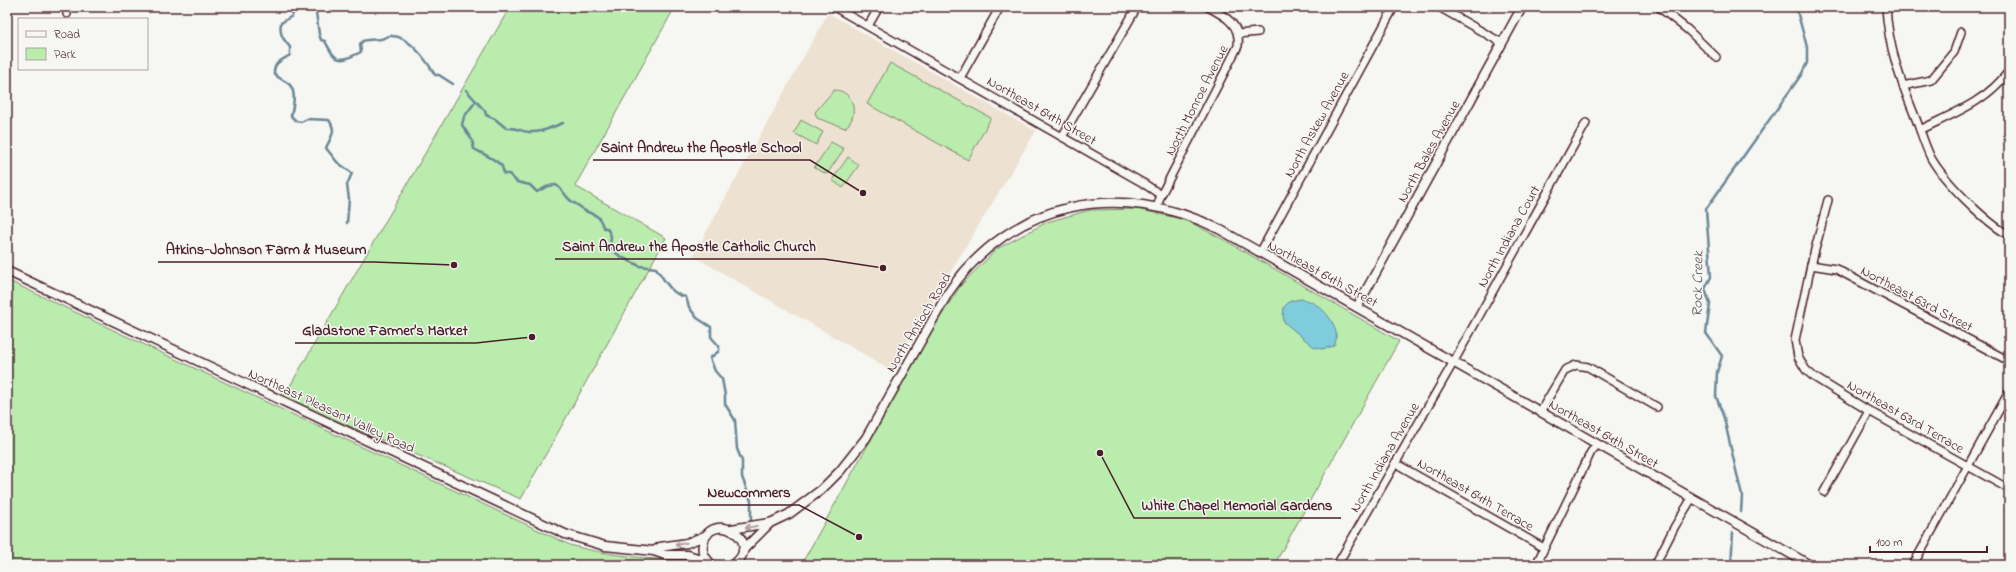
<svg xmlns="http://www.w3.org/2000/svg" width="2016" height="572" font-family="'Indie Flower',sans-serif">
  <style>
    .built { fill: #ede2d2 }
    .green { fill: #b9ecad; stroke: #82866c }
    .water { fill: #7fccdd; stroke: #6a8796 }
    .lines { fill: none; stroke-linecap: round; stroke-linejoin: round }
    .stream { stroke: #6a8796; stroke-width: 2.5 }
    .minor-casing { stroke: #4a1f2b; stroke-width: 10 }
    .tertiary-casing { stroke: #4a1f2b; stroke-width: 11 }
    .minor { stroke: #f6f6f2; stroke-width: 7 }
    .tertiary { stroke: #f6f6f2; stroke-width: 8 }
    .oneway { stroke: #a99598 }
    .labels { text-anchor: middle; stroke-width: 3; stroke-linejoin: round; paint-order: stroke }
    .street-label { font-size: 14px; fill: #4a1f2b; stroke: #f6f6f2 }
    .water-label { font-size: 15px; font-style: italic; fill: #5a5360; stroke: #f6f6f2 }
    .leader { fill: none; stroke: #4a1f2b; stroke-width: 1.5 }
    .callout-dot { fill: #4a1f2b; stroke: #f6f6f2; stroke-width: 1.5 }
    .callout-label { font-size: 15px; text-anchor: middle; font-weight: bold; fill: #4a1f2b; stroke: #f6f6f2; stroke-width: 3; stroke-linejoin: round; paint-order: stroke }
  </style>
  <rect width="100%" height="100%" fill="#f6f6f2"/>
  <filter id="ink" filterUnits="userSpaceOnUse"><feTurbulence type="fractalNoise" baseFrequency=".025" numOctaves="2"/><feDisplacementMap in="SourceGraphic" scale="8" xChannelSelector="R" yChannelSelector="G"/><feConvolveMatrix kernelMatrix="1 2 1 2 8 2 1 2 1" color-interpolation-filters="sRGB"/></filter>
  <g filter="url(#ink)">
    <path class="built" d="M828,13L1036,131L891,370L693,256Z"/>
    <g class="green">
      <path d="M510,7H675L575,186L666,238L521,499L283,398Z"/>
      <path d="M890,63L991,118L968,160L867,104Z"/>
      <path d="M834,90C854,90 860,116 845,128L817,118L815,112Z"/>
      <path d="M801,120L823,132L816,145L794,133Z"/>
      <path d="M831,142L844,149L827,174L814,168Z"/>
      <path d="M848,157L859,165L843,188L832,180Z"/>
      <path d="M1137,209L1186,220L1228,242L1399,341L1274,565H801L933,328L961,285L997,249L1047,222L1090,210Z"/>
      <path d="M7,280L570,545C598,553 626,556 655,559C672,561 683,557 700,565H7Z"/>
    </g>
    <path class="water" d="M1301,299C1319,300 1344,327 1334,346L1322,349L1314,347L1284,322L1283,316L1284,307L1290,301Z"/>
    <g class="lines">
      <g class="stream">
        <path d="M286,7L288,10L316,12L319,34L321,40L325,41C336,63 339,63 361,52L360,44L363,41C369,39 375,40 381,39C384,38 387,36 390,36C408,34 427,61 435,75H439L453,84"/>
        <path d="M294,11L292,16L281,23C279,34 283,39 290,47V55C281,61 274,62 274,73C278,79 285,80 289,84C297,92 293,107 291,116L296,121L301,122L307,119L329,120C337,132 331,136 326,148L337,162L352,173L347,185L349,199L347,223"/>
        <path d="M466,90L476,101L464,117L462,125L472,140L474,149C482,153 495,159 501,165C503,167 503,171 504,174H509L517,182L530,185L537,192C542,189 548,185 555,185C559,185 565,195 568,198C572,204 580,204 583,210L595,215L599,218L604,228H607L611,236L610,248L621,257L640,266L656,268C664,279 671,295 686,297L689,307L697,318L711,327V337L719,346V351L710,358L715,371L722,379L725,395V404L735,420L737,449L742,461V477L751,501V521"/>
        <path d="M476,101L485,111L486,115L495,119L506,128C518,127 519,131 529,132C541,133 552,127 563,123"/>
        <path d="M1741,512L1742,496L1724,418L1716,396L1717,372L1722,356L1706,333L1710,304L1705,289L1711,277L1706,209L1801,75L1807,63V47L1796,7"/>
        <path d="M1731,565L1733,533"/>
      </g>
      <g class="minor-casing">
        <g id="minor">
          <path d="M834,7L1143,183L1161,195L1157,207"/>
          <path d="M1439,7L1502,43"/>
          <path d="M1659,7L1688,30L1716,57"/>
          <path d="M1886,7C1888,47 1901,82 1916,119C1921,132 1925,146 1931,158C1944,181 1986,223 2009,235"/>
          <path d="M67,14L68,7"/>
          <path d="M868,26L879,7"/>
          <path d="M1238,34L1258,32"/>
          <path d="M960,78L1000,7"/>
          <path d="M1903,86L1931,80L1954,52L1961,32"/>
          <path d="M1920,130C1954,113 1986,102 2009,71"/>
          <path d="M1062,137L1137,7"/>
          <path d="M1161,195L1238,46C1241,24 1225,16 1208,7"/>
          <path d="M1828,200L1811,265L1795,340L1798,357L1806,370L1814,377L1869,411L2009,489"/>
          <path d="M1260,253L1394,7"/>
          <path d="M1811,265L1836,269L2009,361"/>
          <path d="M1540,412L1565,370L1576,365L1588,367L1657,407"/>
          <path d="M1395,463L1544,548"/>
          <path d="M1824,492L1869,411"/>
          <path d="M1337,565L1453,363L1586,123"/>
          <path d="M1536,565L1578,479L1591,452L1597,445"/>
          <path d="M1655,565L1675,526L1692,498"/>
          <path d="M1913,565L2009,392"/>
        </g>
      </g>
      <g class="tertiary-casing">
        <g id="tertiary">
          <path d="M7,271L565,534L605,546L654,551L665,555H688L707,561"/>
          <path d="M1357,307L1522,7"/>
          <path d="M731,529L770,523L789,514L821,490L840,471L866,438L948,293C1012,199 1120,180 1219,229L1810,565"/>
          <path d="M743,550L770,523"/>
          <path d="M654,551L660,547L687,543L707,535"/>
          <path d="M712,565C706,559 701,553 703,544C710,508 767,540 733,565"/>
        </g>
      </g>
      <use href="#minor" class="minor"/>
      <use href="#tertiary" class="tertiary"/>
    </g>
    <defs><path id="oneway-shaft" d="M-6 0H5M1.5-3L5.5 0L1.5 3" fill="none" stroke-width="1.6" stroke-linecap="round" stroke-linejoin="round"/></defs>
    <g class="oneway">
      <use href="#oneway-shaft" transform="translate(751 527) rotate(169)"/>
      <use href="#oneway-shaft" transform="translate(681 544) rotate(167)"/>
    </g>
  </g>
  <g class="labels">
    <g class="street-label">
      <text transform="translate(1196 100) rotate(-63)" y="5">North Monroe Avenue</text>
      <text transform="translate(1042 110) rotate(30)" y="5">Northeast 64th Street</text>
      <text transform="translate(1316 124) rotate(-61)" y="5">North Askew Avenue</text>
      <text transform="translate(1428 151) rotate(-61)" y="5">North Bales Avenue</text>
      <text transform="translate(1508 236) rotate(-61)" y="5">North Indiana Court</text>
      <text transform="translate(1323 273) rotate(29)" y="5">Northeast 64th Street</text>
      <text transform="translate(1917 298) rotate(28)" y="5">Northeast 63rd Street</text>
      <text transform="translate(918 322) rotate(-59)" y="5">North Antioch Road</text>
      <text transform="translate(332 410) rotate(25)" y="5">Northeast Pleasant Valley Road</text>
      <text transform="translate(1906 416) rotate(30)" y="5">Northeast 63rd Terrace</text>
      <text transform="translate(1604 433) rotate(30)" y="5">Northeast 64th Street</text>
      <text transform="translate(1384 457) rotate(-60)" y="5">North Indiana Avenue</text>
      <text transform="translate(1476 494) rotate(30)" y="5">Northeast 64th Terrace</text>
    </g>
    <g class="water-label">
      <text transform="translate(1697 284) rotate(-89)" y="5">Rock Creek</text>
    </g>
  </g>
  <path class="leader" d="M863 193L810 160H593M883 268L824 259H555M454 265L374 262H158M532 337L476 343H295M859 537L799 505H699M1100 453L1134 518H1341"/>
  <g class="callout-dot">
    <circle cx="863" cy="193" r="4"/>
    <circle cx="883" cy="268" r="4"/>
    <circle cx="454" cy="265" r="4"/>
    <circle cx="532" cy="337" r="4"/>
    <circle cx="859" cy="537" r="4"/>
    <circle cx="1100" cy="453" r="4"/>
  </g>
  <g class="callout-label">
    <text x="701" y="152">Saint Andrew the Apostle School</text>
    <text x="689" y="251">Saint Andrew the Apostle Catholic Church</text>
    <text x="266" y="254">Atkins-Johnson Farm &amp; Museum</text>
    <text x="385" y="335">Gladstone Farmer's Market</text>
    <text x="749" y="497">Newcommers</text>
    <text x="1237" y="510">White Chapel Memorial Gardens</text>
  </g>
  <rect width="2016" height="572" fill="none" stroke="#f6f6f2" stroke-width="24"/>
  <rect x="12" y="12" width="1992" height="548" fill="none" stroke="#4a1f2b" stroke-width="1.5" filter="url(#ink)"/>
  <rect x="18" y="18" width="130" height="52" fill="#f6f6f2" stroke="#b1a0a2"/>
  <rect x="26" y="31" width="20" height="6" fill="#f6f6f2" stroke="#b1a0a2"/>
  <text x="54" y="38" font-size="12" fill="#4a1f2b">Road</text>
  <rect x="26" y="48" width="20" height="12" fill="#b9ecad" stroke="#b1a0a2"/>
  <text x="54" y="58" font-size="12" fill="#4a1f2b">Park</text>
  <path d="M1870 546v6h117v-6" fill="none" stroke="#4a1f2b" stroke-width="2"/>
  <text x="1876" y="546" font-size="12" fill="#4a1f2b" stroke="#f6f6f2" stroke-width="3" paint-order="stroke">100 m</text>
</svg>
